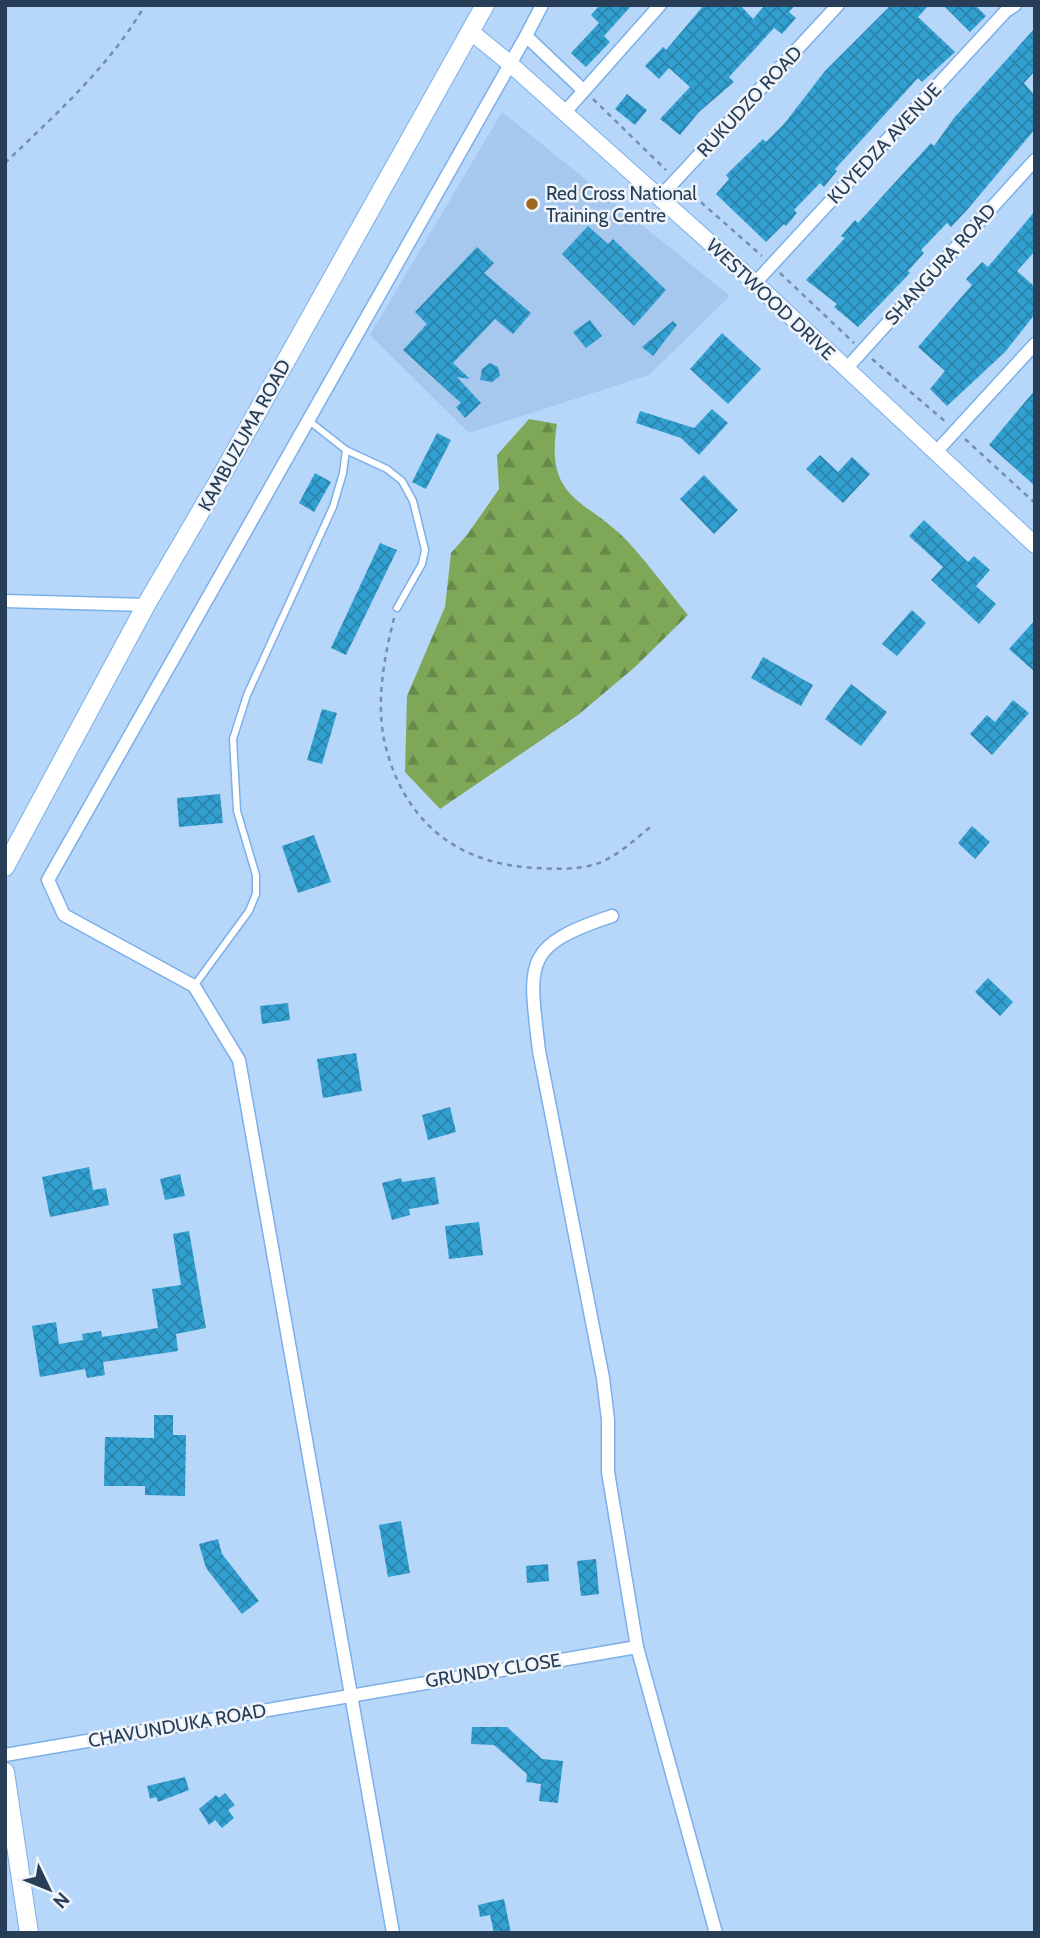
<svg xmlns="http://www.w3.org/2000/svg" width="1040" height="1938" font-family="Cabin,sans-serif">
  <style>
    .built { fill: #a6c8ef }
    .forest { fill: url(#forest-firs) }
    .building { fill: url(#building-cross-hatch) }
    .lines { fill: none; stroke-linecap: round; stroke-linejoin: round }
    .service-casing { stroke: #7bb0e9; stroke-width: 9 }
    .minor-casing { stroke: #7bb0e9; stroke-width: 15 }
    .tertiary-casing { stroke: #7bb0e9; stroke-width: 18 }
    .secondary-casing { stroke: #7bb0e9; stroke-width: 20 }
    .path { stroke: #738fad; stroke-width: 2.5; stroke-dasharray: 5 5; stroke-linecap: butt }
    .service { stroke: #fff; stroke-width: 6 }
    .minor { stroke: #fff; stroke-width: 12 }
    .tertiary { stroke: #fff; stroke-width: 16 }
    .secondary { stroke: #fff; stroke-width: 18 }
    .poi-dot { fill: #9c691f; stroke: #eff4fb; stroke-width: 2.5 }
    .labels { text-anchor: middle; stroke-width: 5; stroke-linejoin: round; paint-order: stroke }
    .street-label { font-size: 19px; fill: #283e56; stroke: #eff4fb }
    .poi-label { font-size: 19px; fill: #283e56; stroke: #eff4fb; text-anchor: start }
  </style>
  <defs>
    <pattern id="forest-firs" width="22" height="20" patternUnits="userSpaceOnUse" patternTransform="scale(1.75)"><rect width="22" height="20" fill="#7ea857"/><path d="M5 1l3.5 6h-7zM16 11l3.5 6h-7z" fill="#678a4b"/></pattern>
    <pattern id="building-cross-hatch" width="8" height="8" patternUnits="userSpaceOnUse" patternTransform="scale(1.75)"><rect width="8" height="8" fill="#31a0d0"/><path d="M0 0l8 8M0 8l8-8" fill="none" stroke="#2a84ac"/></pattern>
  </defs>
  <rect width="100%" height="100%" fill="#b6d6fa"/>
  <path class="built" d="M502,112L730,296L649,375L469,433L370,335Z"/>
  <path class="forest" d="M529,419L557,424C544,503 588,498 629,543C650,566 668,591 688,615L635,667L578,715L440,809L405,772L407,696L445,607L451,553L467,535L499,489L497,455Z"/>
  <g class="building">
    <path d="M600,5H632L604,36L610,42L586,67L571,53L599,23L591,15Z"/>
    <path d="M704,5H740L753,19L765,5H795L789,12L796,18L782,34L774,28L729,77L734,82L699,112L680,135L660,119L690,87L669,68L659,79L645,66L663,47L666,50Z"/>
    <path d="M891,5H929L918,17L955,52L922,82L918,78L835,169L837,171L824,187L820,183L794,210L797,213L786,226L784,224L766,242L716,194L729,179L726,175L763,139L766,142L784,124L825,71Z"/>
    <path d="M943,5H975L986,16L970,32Z"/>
    <path d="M1035,28V71L1024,83L1035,96V129L967,210L951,227L947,223L921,250L924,253L908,271L910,273L858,327L834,307L837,304L806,280L845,238L841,236L855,220L858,223L931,143L934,146L954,118Z"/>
    <path d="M627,94L647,110L635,125L615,109Z"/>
    <path d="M1035,211V251L1017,271L1035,287V314L1005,352L947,406L930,389L945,371L918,347L972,285L966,279L982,262L988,267Z"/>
    <path d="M588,226L608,244L613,239L666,290L634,326L562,254Z"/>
    <path d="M477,247L494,263L484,273L531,313L513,334L495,319L453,363L470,379L457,377L481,403L465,418L456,407L461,403L403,350L427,324L415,312Z"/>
    <path d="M590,320L602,336L586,348L573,332Z"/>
    <path d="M673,321L677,325L653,356L642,347Z"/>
    <path d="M722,333L761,369L728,404L690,369Z"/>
    <path d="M490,363L498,367L500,376L492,382L480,380L482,369Z"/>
    <path d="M1035,390V486L989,445Z"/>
    <path d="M712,409L728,423L699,455L681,438L636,423L640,411L694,428Z"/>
    <path d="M437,433L451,440L426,489L412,482Z"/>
    <path d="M820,455L838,472L852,457L870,474L843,503L806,469Z"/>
    <path d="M315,473L331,482L314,512L299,503Z"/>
    <path d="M704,475L738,510L714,534L680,499Z"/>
    <path d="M924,520L968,562L974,556L990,570L976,586L996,604L979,624L931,580L943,567L909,536Z"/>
    <path d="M380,543L397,550L346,655L331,648Z"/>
    <path d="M912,610L926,623L897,656L882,644Z"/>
    <path d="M1035,620V672L1009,649Z"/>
    <path d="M763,657L813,685L801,706L751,678Z"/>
    <path d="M851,684L887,712L861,746L825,719Z"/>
    <path d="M1013,700L1029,713L992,755L970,734L987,715L995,722Z"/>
    <path d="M322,709L337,713L322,764L307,760Z"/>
    <path d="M220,794L223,823L179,827L177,798Z"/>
    <path d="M972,826L990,842L975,859L958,843Z"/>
    <path d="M314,835L331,882L298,893L282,846Z"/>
    <path d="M988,978L1013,1002L1000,1016L975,992Z"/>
    <path d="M288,1003L290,1020L262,1024L260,1006Z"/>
    <path d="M356,1053L362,1091L323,1098L317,1059Z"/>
    <path d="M450,1107L456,1132L428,1140L422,1115Z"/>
    <path d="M89,1167L93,1190L106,1188L109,1205L50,1217L42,1177Z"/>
    <path d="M180,1174L185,1196L165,1200L160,1179Z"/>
    <path d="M435,1177L439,1204L409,1209L410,1215L392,1220L382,1183L401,1178L402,1182Z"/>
    <path d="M479,1222L483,1255L449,1259L445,1226Z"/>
    <path d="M189,1231L206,1328L176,1334L178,1351L103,1362L105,1375L87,1378L85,1369L40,1377L32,1326L56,1322L59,1344L83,1340L82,1334L101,1331L102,1337L158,1328L152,1289L181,1285L173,1234Z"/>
    <path d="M154,1415H173V1435H186L185,1496L145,1495V1486H104L105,1437L154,1438Z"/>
    <path d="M401,1521L410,1573L388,1577L379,1525Z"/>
    <path d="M218,1539L222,1554L259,1601L242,1614L206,1568L199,1544Z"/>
    <path d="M596,1559L599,1594L581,1596L577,1561Z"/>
    <path d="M548,1564L549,1581L527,1583L526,1566Z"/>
    <path d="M472,1727H507L542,1759L563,1761L558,1803L539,1801L541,1784L526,1782L527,1774L494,1745L471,1744Z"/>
    <path d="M185,1777L189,1790L158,1802L156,1797L150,1799L147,1786Z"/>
    <path d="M225,1793L235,1805L228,1810L234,1818L222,1828L215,1820L209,1825L199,1809L216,1795L219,1798Z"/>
    <path d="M504,1899L511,1933H494L490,1915L480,1917L478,1905Z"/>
  </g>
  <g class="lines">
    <g class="service-casing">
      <g id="service">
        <path d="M308,420L346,450L387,469L402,481L413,501L425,550L422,564L397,608"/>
        <path d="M194,986L249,911L256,894V875L237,811L233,739L247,695L333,507L343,473L346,450"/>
      </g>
    </g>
    <g class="minor-casing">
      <g id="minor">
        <path d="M542,5L526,36L583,90"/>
        <path d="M565,112L660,5"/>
        <path d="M660,197L838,5"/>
        <path d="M755,283L1006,11L1015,5"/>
        <path d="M846,369L1035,160"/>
        <path d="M936,452L1035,344"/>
        <path d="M5,601L146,605"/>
        <path d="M612,916C521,946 529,963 539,1051L603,1378L608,1420V1472L637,1647L716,1933"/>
        <path d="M5,1755L637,1647"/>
        <path d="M393,1933L239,1060L194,986L64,915L48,880L526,36"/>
      </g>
    </g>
    <g class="tertiary-casing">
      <path id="tertiary" d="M470,31L508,62L755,283L1035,545"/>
    </g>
    <g class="secondary-casing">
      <g id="secondary">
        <path d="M5,867L146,605L226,468L485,5"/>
        <path d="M5,1772L29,1933"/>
      </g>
    </g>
    <g class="path">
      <path d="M593,99L666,170"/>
      <path d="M5,163C55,115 110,66 145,5"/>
      <path d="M686,189L762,256"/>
      <path d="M780,273L854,343"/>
      <path d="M872,359L947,423"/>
      <path d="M965,439L1035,503"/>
      <path d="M394,618C383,662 374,711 388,755C410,828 463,865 537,868C556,869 578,870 596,864C617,857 635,839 653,825"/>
    </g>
    <use href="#service" class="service"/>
    <use href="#minor" class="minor"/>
    <use href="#tertiary" class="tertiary"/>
    <use href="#secondary" class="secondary"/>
  </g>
  <circle class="poi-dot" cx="532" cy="204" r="7"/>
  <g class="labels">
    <g class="street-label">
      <text transform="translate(749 101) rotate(-47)" y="7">RUKUDZO ROAD</text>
      <text transform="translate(884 143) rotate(-47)" y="7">KUYEDZA AVENUE</text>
      <text transform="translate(940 264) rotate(-48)" y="7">SHANGURA ROAD</text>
      <text transform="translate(771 299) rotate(43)" y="7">WESTWOOD DRIVE</text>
      <text transform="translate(244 435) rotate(-61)" y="7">KAMBUZUMA ROAD</text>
      <text transform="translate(493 1670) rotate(-9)" y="7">GRUNDY CLOSE</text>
      <text transform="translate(177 1725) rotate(-10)" y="7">CHAVUNDUKA ROAD</text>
    </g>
    <g class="poi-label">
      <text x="546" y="200">Red Cross National<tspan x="546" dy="22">Training Centre</tspan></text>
    </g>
  </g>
  <rect width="1040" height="1938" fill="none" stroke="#283e56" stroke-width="14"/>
  <g transform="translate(49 1889) rotate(133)" stroke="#eff4fb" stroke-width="5" paint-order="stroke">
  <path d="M0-5L12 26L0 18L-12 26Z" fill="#283e56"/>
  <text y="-10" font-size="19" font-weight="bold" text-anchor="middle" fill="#283e56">N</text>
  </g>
</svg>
